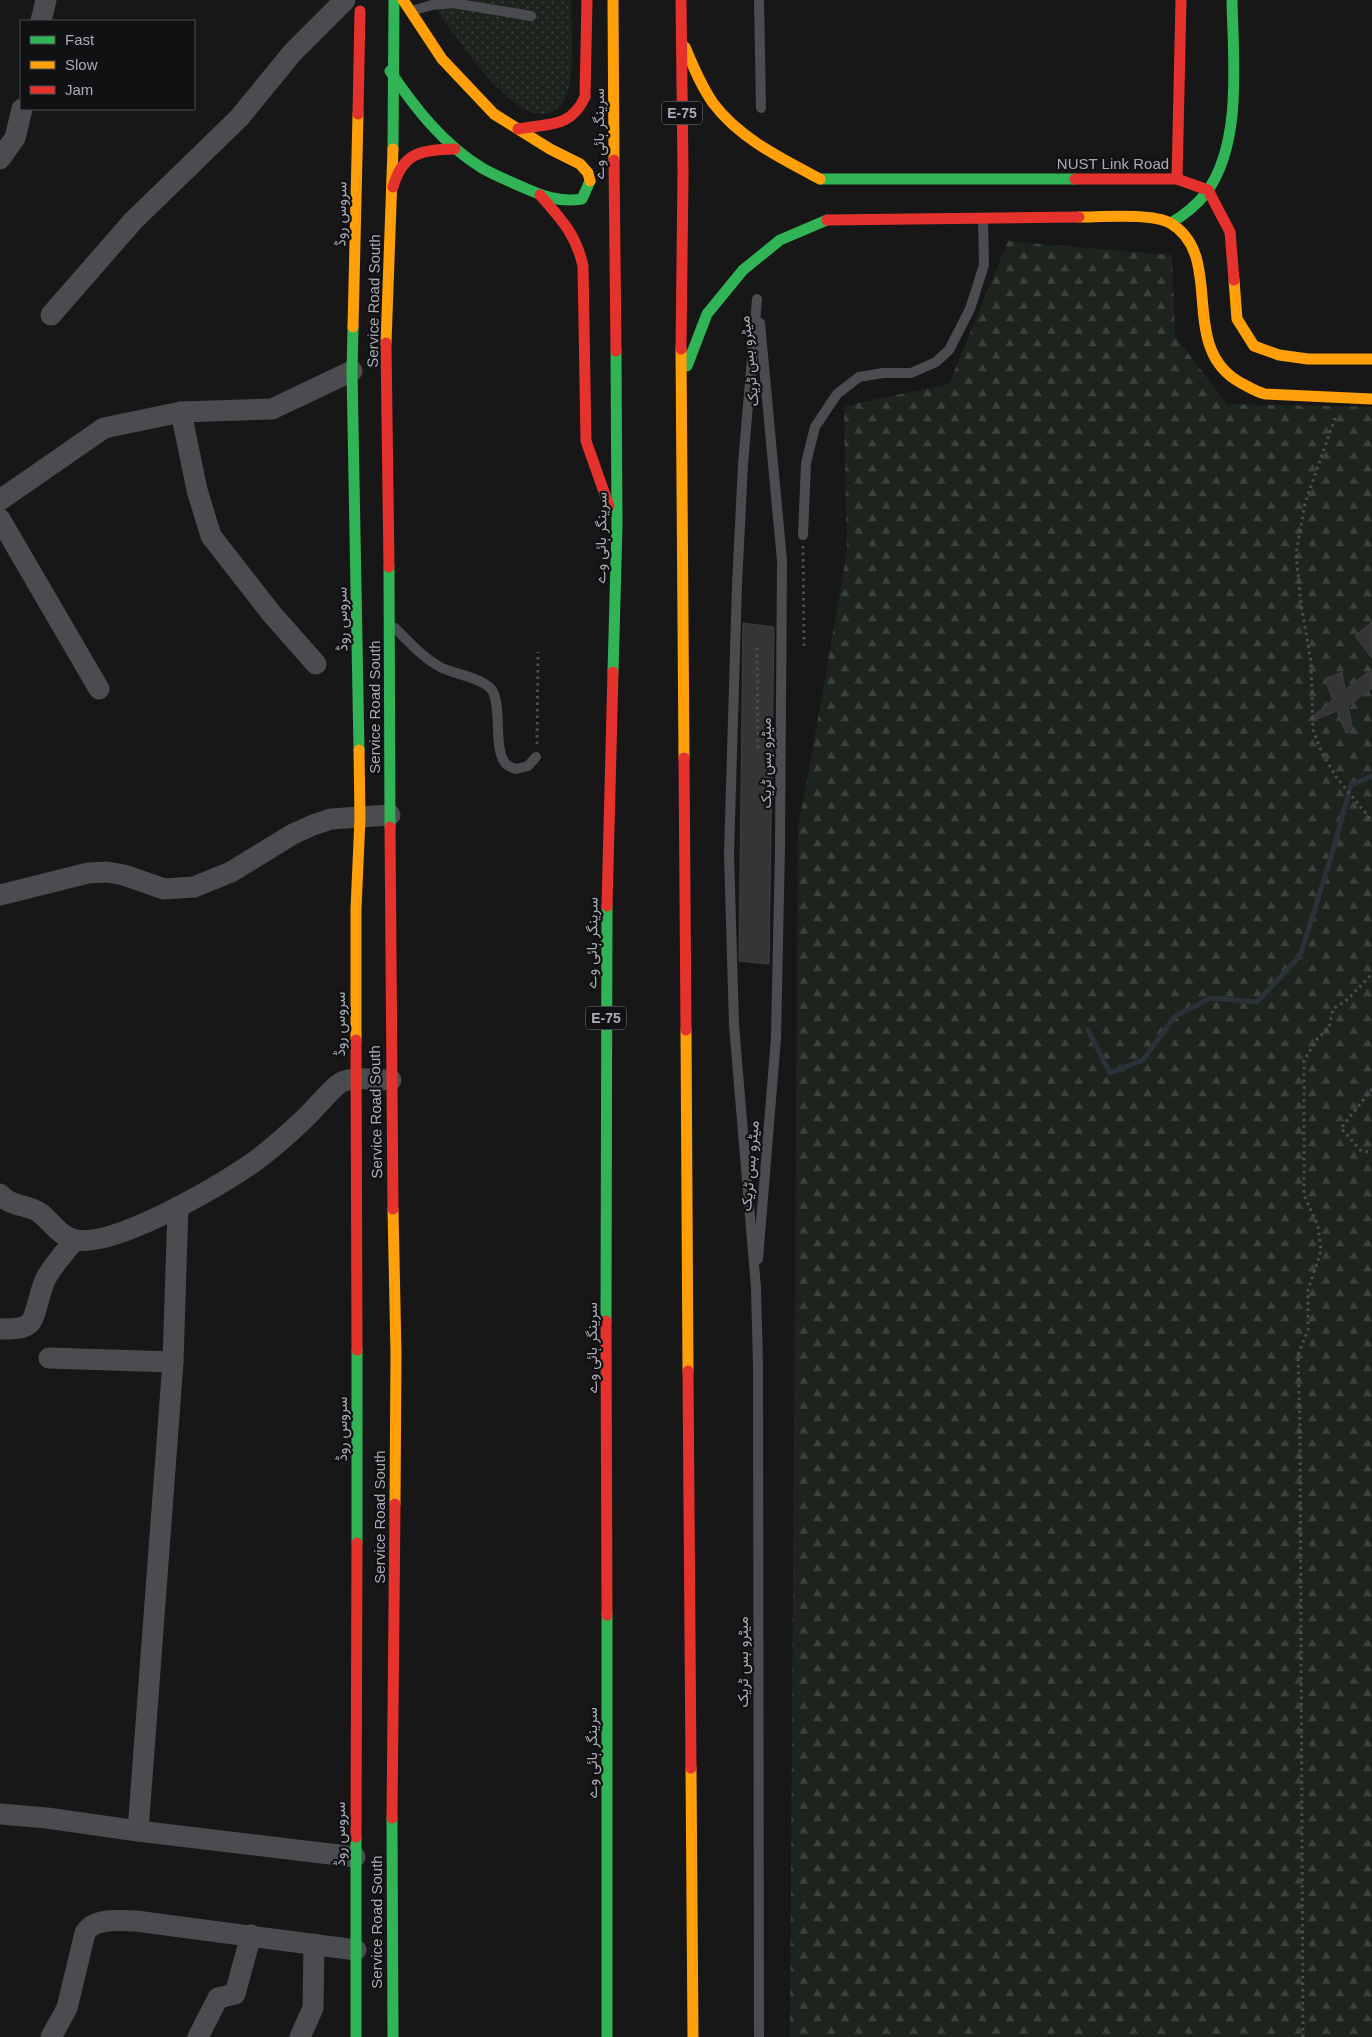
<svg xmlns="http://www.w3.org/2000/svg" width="1372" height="2037" font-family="Helvetica,Vazirmatn,sans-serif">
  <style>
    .grass { fill: url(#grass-dots) }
    .forest { fill: url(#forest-firs) }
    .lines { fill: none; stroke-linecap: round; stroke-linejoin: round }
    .stream { stroke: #2a3239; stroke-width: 5 }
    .building { fill: #353536; stroke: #3f4043 }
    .path { stroke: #4d4e52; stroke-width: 3; stroke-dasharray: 2.5 4; stroke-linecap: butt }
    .lane { stroke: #4b4c50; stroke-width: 10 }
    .street { stroke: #4b4c50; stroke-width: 21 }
    .fast { stroke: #30b455; stroke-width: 11 }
    .slow { stroke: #ff9f0a; stroke-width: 11 }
    .jam { stroke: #e5322d; stroke-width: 11 }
    .labels { text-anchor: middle; stroke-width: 4.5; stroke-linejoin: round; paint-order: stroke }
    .shield { fill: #111113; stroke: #7b7e86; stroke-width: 1 }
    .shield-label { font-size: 14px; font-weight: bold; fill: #a8adb8 }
    .street-label { font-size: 15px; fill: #a8adb8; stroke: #111113 }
  </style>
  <defs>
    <pattern id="grass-dots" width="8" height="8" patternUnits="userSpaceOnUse" patternTransform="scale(1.25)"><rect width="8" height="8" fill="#1d241e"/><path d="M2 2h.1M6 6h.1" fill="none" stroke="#3b413d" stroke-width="1.8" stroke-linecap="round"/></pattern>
    <pattern id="forest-firs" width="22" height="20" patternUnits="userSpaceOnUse" patternTransform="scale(1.25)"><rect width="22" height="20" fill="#1d241e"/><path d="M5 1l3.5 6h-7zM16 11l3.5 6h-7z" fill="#3b413d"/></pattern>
  </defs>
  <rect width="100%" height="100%" fill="#171717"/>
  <path class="grass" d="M435,0H571C571,25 576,77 565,98C537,149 476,64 460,42C453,33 445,24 440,14C437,10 436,5 435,0Z"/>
  <path class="forest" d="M1008,241L1172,255L1175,336L1227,404L1372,407V2037H790L798,824L804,798L847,552L844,406L949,384Z"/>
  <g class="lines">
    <path class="stream" d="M1088,1030L1110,1073L1143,1060L1175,1016L1211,998L1257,1002L1300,956L1332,854L1351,785L1372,776"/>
  </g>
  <g class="building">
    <path d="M1372,622V658L1355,636Z"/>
    <path d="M743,623L774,627L769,964L739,961Z"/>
    <path d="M1372,669V688L1348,706L1353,731L1346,733L1337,711L1314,720L1312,717L1333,700L1325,679L1342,672L1345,690Z"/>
  </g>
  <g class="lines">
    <g class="path">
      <path d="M1335,418L1305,503L1296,554L1301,604L1311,662L1313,730L1322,753L1337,778L1372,821"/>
      <path d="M803,546L804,648"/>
      <path d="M757,648L758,749"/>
      <path d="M537,744L538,652"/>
      <path d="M1372,1089L1341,1128L1360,1150L1372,1153"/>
      <path d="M1303,2037L1300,1430L1298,1355L1308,1330V1290L1321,1251L1318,1226L1304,1195V1061L1317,1039L1329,1028L1333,1009L1348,999L1372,974"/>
    </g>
    <g class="lane">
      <path d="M759,0L761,108"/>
      <path d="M411,11L432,5L453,3L531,16"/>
      <path d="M757,299L743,464L737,585L729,854L734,1025L756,1288L758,1365L759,2037"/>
      <path d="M803,535L806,463L815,427L837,394L859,377L883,373H911L936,362L949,350L970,309L984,265L983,220"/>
      <path d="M395,628C409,642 424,659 442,668C455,674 487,679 493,692C502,710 493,750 506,764C508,766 513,768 516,769L528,766L536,757"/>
      <path d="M758,1259L776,1038L780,848L782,561L760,323"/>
    </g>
    <g class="street">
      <path d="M41,21L46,0"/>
      <path d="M0,159L15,138L22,109"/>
      <path d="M51,315L133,221L239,118L293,52L345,0"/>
      <path d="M181,412L197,490L211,536L271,613L316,664"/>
      <path d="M0,500L104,428L181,412L272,409L352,371"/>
      <path d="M0,519L99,689"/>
      <path d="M0,895L88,873L107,872L124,875L164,889L194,887L231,872L293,834L313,825L331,819L390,815"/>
      <path d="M0,1194C9,1207 28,1204 40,1213C52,1222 60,1237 76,1240C114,1247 212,1190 245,1168C265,1155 284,1138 301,1122C310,1115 334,1085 342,1082C356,1076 376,1080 391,1080"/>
      <path d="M0,1329C9,1329 23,1330 30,1323C36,1317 40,1289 46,1278C54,1264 65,1252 75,1240"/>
      <path d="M49,1358L173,1362"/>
      <path d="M0,1814L47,1818L138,1831L355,1857"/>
      <path d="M138,1831L173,1362L178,1207"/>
      <path d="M51,2037L67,2008L85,1933C94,1917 121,1921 136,1921L356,1950"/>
      <path d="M198,2037L218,1998L235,1994L251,1935"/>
      <path d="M300,2037L313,2008L314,1944"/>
    </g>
    <g class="fast">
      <path d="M390,71C415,108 443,144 482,168C494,175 507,180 520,186C540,195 559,203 582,199L590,181"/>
      <path d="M393,149L394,0"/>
      <path d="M820,179H1075"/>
      <path d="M1171,223C1184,215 1196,206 1206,193C1243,143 1233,59 1232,0"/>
      <path d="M353,327L352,371L359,750"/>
      <path d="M687,366L707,314L743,270L780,240L827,220"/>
      <path d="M389,567L390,827"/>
      <path d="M613,672L617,526L616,351"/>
      <path d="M606,1321L607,906"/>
      <path d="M357,1543V1350"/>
      <path d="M607,1615V2037"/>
      <path d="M392,1818L393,2037"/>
      <path d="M356,2037V1837"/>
    </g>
    <g class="slow">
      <path d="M403,0L442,59L494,114L550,149L580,164L588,173L590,181"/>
      <path d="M613,0L614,160"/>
      <path d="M685,47C693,66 701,86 713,103C739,138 782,159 820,179"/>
      <path d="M1079,217C1101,217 1152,213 1170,223C1227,256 1176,348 1241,383C1249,387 1256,392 1265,394L1372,399"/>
      <path d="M1234,280L1237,319L1254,346L1279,355L1308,359H1372"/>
      <path d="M353,327L358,114"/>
      <path d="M386,343L393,149"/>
      <path d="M681,349L684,758"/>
      <path d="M686,1030L688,1371"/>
      <path d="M356,1040V909L360,818L359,750"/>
      <path d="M393,1209L396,1354L395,1504"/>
      <path d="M691,1768L693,2037"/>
    </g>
    <g class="jam">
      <path d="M681,0L683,173L681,349"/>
      <path d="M358,114L360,11"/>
      <path d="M518,129C548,123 570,129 585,97L587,0"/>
      <path d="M614,160L616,351"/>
      <path d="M1075,179H1177L1208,190L1230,232L1234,280"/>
      <path d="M1177,179L1181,0"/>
      <path d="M393,187C403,152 421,150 455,149"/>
      <path d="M540,195C561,219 576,234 583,266L586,441L609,506"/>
      <path d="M827,220L1079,217"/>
      <path d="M386,343L389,567"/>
      <path d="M684,758L686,1030"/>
      <path d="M390,827L393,1209"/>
      <path d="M607,906L613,672"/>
      <path d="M356,1040L357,1350"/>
      <path d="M606,1321L607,1615"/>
      <path d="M688,1371L691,1768"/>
      <path d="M392,1818L395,1504"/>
      <path d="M356,1837L357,1543"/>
    </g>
  </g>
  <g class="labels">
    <g class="shield">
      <rect x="662" y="101.5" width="40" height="23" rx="4"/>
      <rect x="586" y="1006.5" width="40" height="23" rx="4"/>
    </g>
    <g class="shield-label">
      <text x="682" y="118">E-75</text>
      <text x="606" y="1023">E-75</text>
    </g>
    <g class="street-label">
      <text transform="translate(599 134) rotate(-90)" y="5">سرینگر ہائی وے</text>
      <text x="1113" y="169">NUST Link Road</text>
      <text transform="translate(341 214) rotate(-89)" y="5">سروس روڈ</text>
      <text transform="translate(374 301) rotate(-89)" y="5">Service Road South</text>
      <text transform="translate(749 361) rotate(-96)" y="5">میٹرو بس ٹریک</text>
      <text transform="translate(601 538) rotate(-89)" y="5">سرینگر ہائی وے</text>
      <text transform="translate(342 619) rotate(-91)" y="5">سروس روڈ</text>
      <text transform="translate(375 707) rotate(-90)" y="5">Service Road South</text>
      <text transform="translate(766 763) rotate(-90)" y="5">میٹرو بس ٹریک</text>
      <text transform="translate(592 943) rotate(-89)" y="5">سرینگر ہائی وے</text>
      <text transform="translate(340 1024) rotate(-90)" y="5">سروس روڈ</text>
      <text transform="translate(376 1112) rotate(-91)" y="5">Service Road South</text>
      <text transform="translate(750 1166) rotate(-85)" y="5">میٹرو بس ٹریک</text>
      <text transform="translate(592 1348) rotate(-90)" y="5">سرینگر ہائی وے</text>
      <text transform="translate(342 1429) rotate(-90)" y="5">سروس روڈ</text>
      <text transform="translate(380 1517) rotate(-90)" y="5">Service Road South</text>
      <text transform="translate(743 1662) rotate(-90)" y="5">میٹرو بس ٹریک</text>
      <text transform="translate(592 1753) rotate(-90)" y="5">سرینگر ہائی وے</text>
      <text transform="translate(340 1834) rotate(-90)" y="5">سروس روڈ</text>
      <text transform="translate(377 1922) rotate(-90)" y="5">Service Road South</text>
    </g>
  </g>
  <rect x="20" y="20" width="175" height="90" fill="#111113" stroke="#4d4f55"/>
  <rect x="30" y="36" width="25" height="8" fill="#30b455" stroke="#4d4f55"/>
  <text x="65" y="45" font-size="15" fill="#a8adb8">Fast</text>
  <rect x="30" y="61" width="25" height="8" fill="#ff9f0a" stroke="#4d4f55"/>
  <text x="65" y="70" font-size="15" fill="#a8adb8">Slow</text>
  <rect x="30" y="86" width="25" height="8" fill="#e5322d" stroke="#4d4f55"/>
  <text x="65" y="95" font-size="15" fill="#a8adb8">Jam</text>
</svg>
